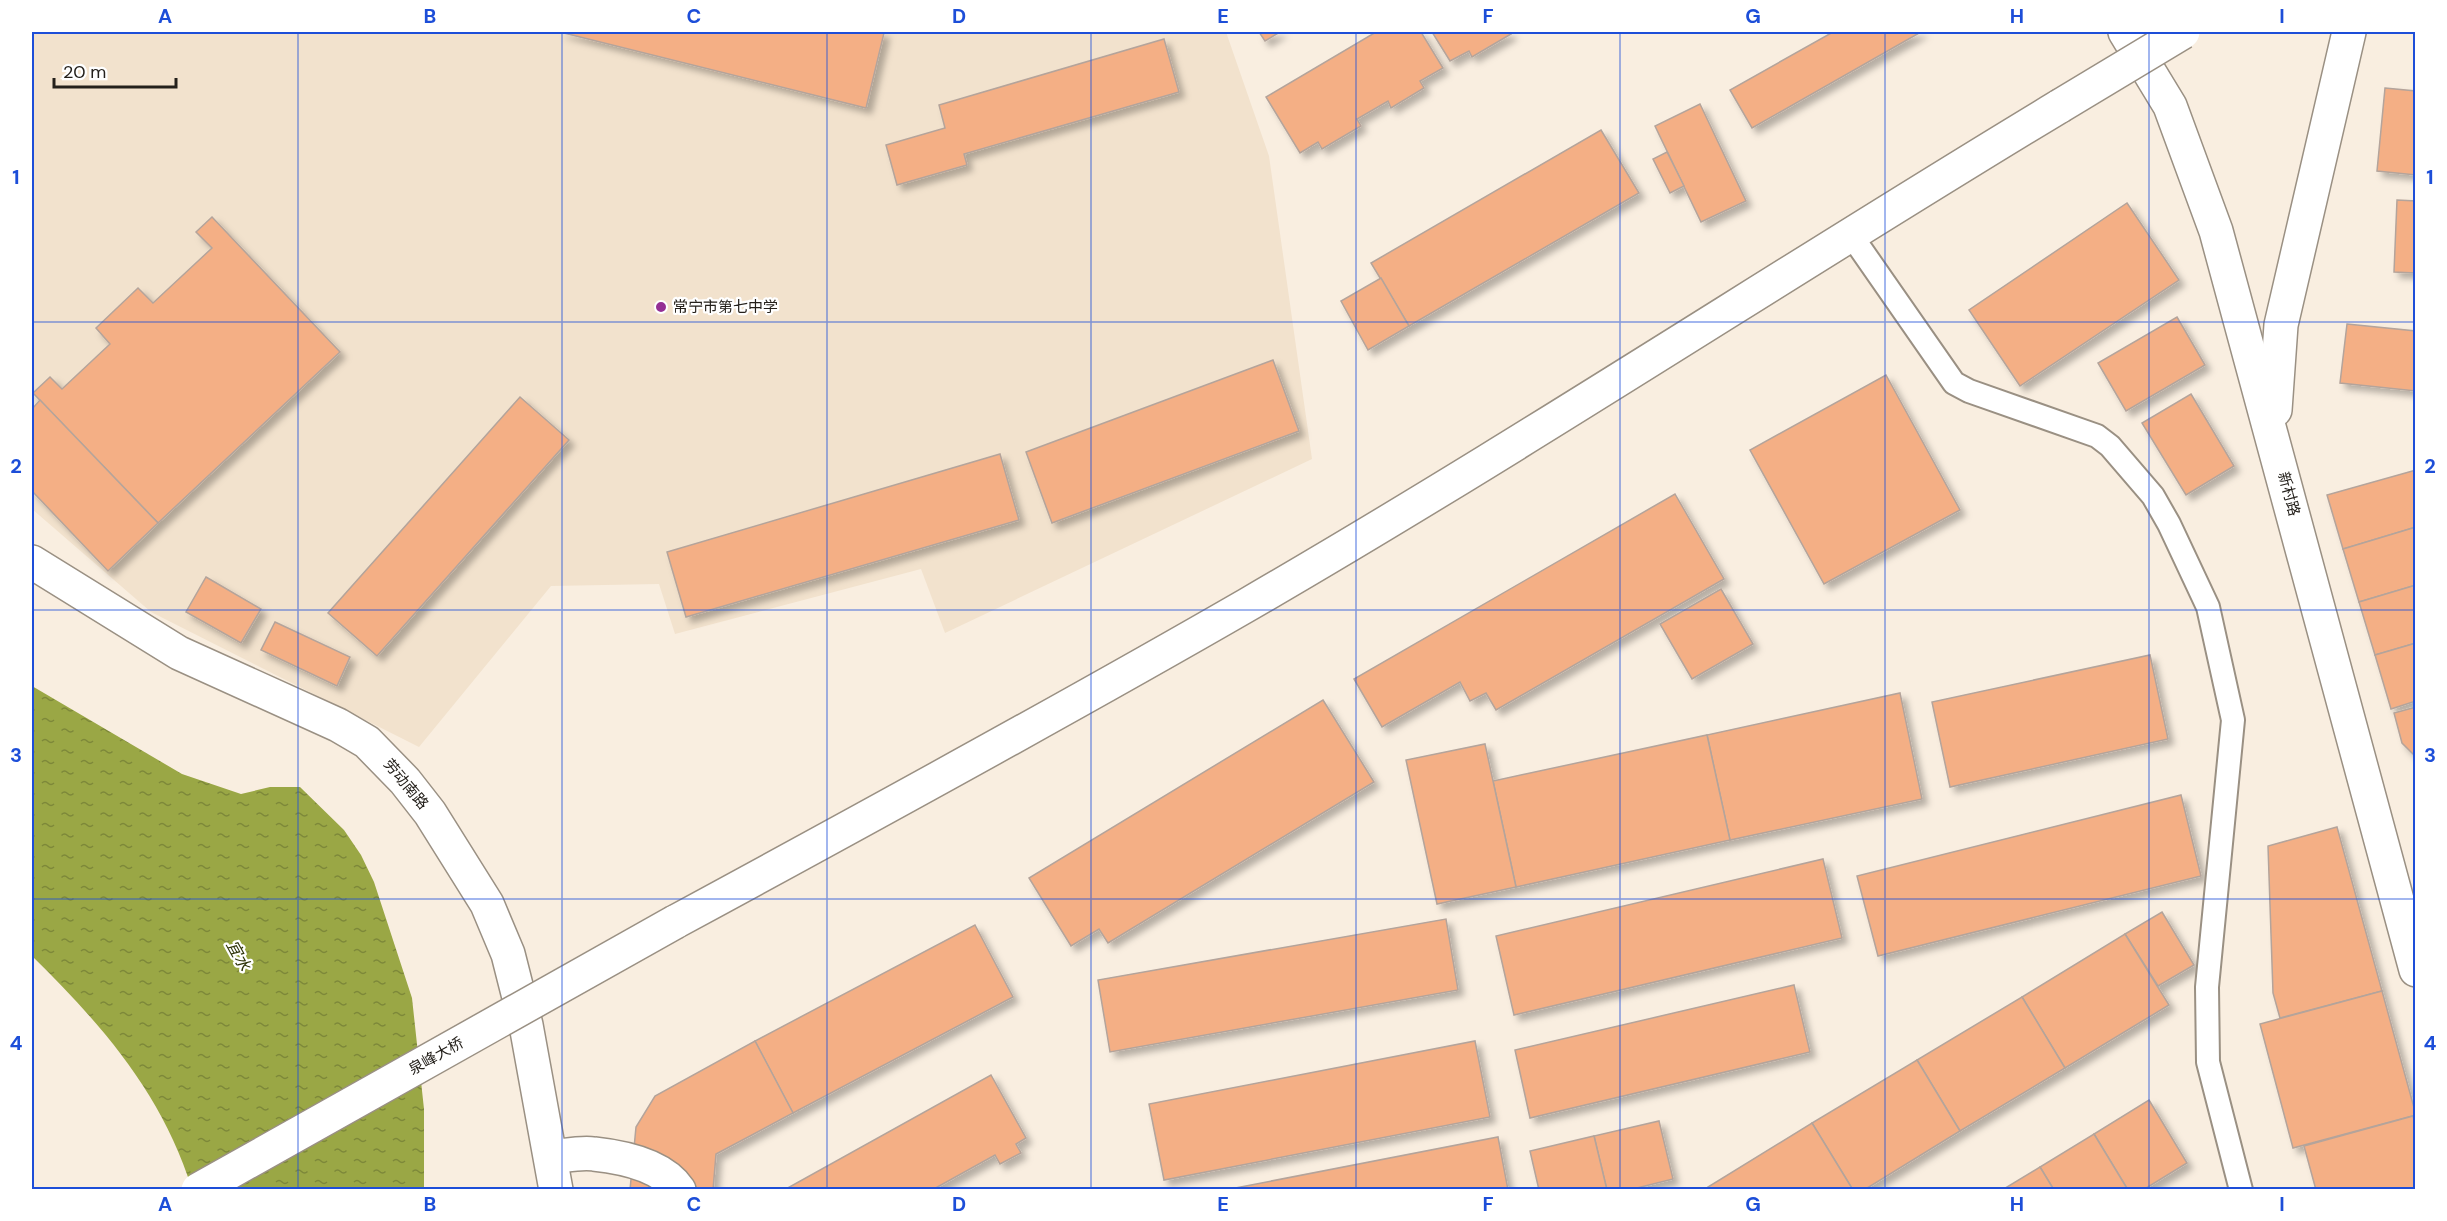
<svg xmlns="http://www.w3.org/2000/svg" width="2447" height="1221" font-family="'DM Sans','Noto Sans SC',sans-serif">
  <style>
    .built { fill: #f2e2cd }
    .water { fill: url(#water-ripples) }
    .building { fill: #f4af85; stroke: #b4a49b; stroke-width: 1.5; filter: url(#shadow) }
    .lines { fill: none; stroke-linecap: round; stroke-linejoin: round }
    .service-casing { stroke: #9a9083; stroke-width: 26 }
    .minor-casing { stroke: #9a9083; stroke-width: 36 }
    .trunk-casing { stroke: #9a9083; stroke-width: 36 }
    .service { stroke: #fff; stroke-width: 22 }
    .minor { stroke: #fff; stroke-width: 33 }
    .trunk { stroke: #fff; stroke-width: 33 }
    .trunk-bridge-casing { stroke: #9a9083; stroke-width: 36; stroke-linecap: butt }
    .trunk-bridge { stroke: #fff; stroke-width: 33 }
    .grid { fill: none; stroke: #1d4ed8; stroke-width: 1.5; stroke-opacity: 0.55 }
    .poi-dot { fill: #942f95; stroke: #fff; stroke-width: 2 }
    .labels { text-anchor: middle; stroke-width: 4.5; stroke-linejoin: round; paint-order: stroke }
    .poi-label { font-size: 15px; fill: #24201b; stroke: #fff; text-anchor: start }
    .street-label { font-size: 15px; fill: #24201b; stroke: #fff }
    .water-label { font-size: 16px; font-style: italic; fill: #2f340a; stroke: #fff }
    .neatline { fill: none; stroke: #1d4ed8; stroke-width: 2 }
    .grid-label { font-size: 20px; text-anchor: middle; font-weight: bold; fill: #1d4ed8 }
  </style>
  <defs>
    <pattern id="water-ripples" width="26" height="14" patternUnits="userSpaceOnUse" patternTransform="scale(1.5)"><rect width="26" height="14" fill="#9aa745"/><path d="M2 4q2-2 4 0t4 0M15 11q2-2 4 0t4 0" fill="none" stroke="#7d8839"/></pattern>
    <filter id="shadow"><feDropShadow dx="5.5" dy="5.5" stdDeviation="3" flood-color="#0004"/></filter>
  </defs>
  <rect width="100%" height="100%" fill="#f9eee0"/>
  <path class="built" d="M32,32H1226L1269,156L1312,459L945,633L921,569L675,634L659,584L551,586L419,747L151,612L32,509Z"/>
  <path class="water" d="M32,686L182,774L241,794L270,787H300L344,830L361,855L374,882L412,998L424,1109V1189H192C162,1093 102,1025 32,956Z"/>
  <g class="building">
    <path d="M560,32H877L884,33L866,108Z"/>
    <path d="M1259,32H1280L1265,41Z"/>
    <path d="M1376,32H1421L1443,68L1420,81L1424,88L1391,108L1388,101L1357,119L1361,126L1322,149L1318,142L1300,153L1266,97Z"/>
    <path d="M1432,32H1509L1511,34L1472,57L1469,51L1450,61Z"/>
    <path d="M1833,32H1921L1752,128L1730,90Z"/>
    <path d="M1164,39L1179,92L964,154L967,165L897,185L886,145L945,128L939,105Z"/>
    <path d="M2385,88L2416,91V175L2377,171Z"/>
    <path d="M1700,104L1746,201L1701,222L1655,126Z"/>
    <path d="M1601,130L1639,193L1409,326L1371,263Z"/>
    <path d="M1667,152L1684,186L1670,193L1653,159Z"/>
    <path d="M2397,200L2416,201V273L2394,272Z"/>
    <path d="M2127,203L2179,280L2020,386L1969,310Z"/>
    <path d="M212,217L340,352L158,523L33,393L50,377L62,389L110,344L96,328L138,288L153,303L212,248L196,232Z"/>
    <path d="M1381,278L1409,326L1368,350L1341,301Z"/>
    <path d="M2177,317L2205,365L2126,411L2098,363Z"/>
    <path d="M2347,324L2416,331V391L2340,383Z"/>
    <path d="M1273,360L1299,431L1052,523L1026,452Z"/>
    <path d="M1886,375L1960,510L1824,584L1750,450Z"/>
    <path d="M2191,394L2234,466L2186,495L2142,423Z"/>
    <path d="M520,397L569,440L377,656L328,613Z"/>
    <path d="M40,400L158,523L108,571L32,491V409Z"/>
    <path d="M1000,454L1019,520L686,617L667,552Z"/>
    <path d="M2416,470V527L2343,549L2327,495Z"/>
    <path d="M1675,494L1724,579L1496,710L1486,693L1470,701L1460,682L1382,727L1354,679Z"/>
    <path d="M2416,527V585L2359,602L2343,549Z"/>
    <path d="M206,577L261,609L241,643L186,612Z"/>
    <path d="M2416,585V643L2375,655L2359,602Z"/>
    <path d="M1721,589L1753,644L1692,679L1660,624Z"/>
    <path d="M275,622L350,657L337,686L261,650Z"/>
    <path d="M2416,643V701L2391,709L2375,655Z"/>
    <path d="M2150,655L2168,739L1950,787L1932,702Z"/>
    <path d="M1900,693L1922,799L1730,840L1707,735Z"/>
    <path d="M1323,700L1374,782L1108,943L1099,929L1071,946L1029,878Z"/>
    <path d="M2416,707V757L2402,743L2394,713Z"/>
    <path d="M1707,735L1730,840L1516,887L1493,781Z"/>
    <path d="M1485,744L1516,887L1437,904L1406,760Z"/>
    <path d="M2181,795L2201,876L1878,956L1857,876Z"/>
    <path d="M2337,827L2382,991L2280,1018L2273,993L2268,846Z"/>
    <path d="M1823,859L1842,938L1514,1015L1496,936Z"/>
    <path d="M2162,912L2194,965L2158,986L2125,934Z"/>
    <path d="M1446,919L1458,990L1110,1052L1098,980Z"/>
    <path d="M975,925L1013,997L793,1113L755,1041Z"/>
    <path d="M2125,934L2169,1005L2065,1068L2022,997Z"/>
    <path d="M1794,985L1810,1052L1530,1118L1515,1050Z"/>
    <path d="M2382,991L2416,1115L2293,1148L2260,1024Z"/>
    <path d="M2022,997L2065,1068L1960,1131L1917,1060Z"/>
    <path d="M755,1041L793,1113L716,1154L713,1190H630L636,1127L655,1096Z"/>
    <path d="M1475,1041L1490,1117L1164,1180L1149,1104Z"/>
    <path d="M1917,1060L1960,1131L1864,1190H1853L1812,1123Z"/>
    <path d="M991,1075L1026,1138L1016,1144L1021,1153L1000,1164L995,1155L932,1190H784Z"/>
    <path d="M2149,1100L2187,1163L2143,1190H2128L2094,1134Z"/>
    <path d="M2413,1116L2416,1127V1190H2316L2304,1146Z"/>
    <path d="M1659,1121L1673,1179L1629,1190H1607L1594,1136Z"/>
    <path d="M1812,1123L1853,1190H1710L1708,1187Z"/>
    <path d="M2094,1134L2128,1190H2054L2040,1167Z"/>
    <path d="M1594,1136L1607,1190H1539L1530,1151Z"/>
    <path d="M1498,1137L1508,1190H1225Z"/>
    <path d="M2040,1167L2054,1190H2002Z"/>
  </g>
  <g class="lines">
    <g class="service-casing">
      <path id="service" d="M1851,235L1954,383L1969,391L2097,436L2110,446L2153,496L2169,524L2208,607L2233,720L2207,987L2208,1062L2241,1190"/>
    </g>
    <g class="minor-casing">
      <g id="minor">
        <path d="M2125,32L2170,106L2216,231L2416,970"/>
        <path d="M2275,410L2281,325L2349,32"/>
        <path d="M32,562L179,653L338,725L367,742L405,781L430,813L487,904L508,954L526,1025L556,1190"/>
        <path d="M551,1157C564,1156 580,1152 594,1154C622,1157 662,1165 679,1190"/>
      </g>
    </g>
    <g class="trunk-casing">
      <path id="trunk" d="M675,922C867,818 1058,714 1247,605C1523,445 1788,270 2060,106"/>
    </g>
    <use href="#service" class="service"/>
    <use href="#minor" class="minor"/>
    <use href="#trunk" class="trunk"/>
    <g class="trunk-bridge-casing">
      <g id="trunk-bridge">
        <path d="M2060,106L2183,32"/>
        <path d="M198,1190L675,922"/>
      </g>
    </g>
    <use href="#trunk-bridge" class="trunk-bridge"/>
  </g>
  <path class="grid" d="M298,32V1190M562,32V1190M827,32V1190M1091,32V1190M1356,32V1190M1620,32V1190M1885,32V1190M2149,32V1190M32,322H2416M32,610H2416M32,899H2416"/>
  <circle class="poi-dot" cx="661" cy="307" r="6"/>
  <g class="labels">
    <g class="poi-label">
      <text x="673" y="312">常宁市第七中学</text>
    </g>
    <g class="street-label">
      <text transform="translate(2289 494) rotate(75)" y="5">新村路</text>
      <text transform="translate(406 784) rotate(50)" y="5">劳动南路</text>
      <text transform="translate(436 1056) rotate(-29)" y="5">泉峰大桥</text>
    </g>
    <g class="water-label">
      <text transform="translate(239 955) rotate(61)" y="6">宜水</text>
    </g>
  </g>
  <rect width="2447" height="1221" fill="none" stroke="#ffffff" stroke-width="66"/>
  <path d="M54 78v9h122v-9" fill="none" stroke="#24201b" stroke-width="3"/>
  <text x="63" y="78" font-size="18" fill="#24201b" stroke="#ffffff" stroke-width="4.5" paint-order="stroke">20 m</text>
  <rect x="33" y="33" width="2381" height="1155" class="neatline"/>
  <g class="grid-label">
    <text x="165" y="23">A</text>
    <text x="430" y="23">B</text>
    <text x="694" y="23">C</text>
    <text x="959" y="23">D</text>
    <text x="1223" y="23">E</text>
    <text x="1488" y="23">F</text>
    <text x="1753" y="23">G</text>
    <text x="2017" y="23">H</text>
    <text x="2282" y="23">I</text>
    <text x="16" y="184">1</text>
    <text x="2430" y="184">1</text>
    <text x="16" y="473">2</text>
    <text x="2430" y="473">2</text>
    <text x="16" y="762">3</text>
    <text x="2430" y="762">3</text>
    <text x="16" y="1050">4</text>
    <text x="2430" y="1050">4</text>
    <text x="165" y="1211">A</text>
    <text x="430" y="1211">B</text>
    <text x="694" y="1211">C</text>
    <text x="959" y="1211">D</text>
    <text x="1223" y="1211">E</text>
    <text x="1488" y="1211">F</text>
    <text x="1753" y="1211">G</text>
    <text x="2017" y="1211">H</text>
    <text x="2282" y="1211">I</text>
  </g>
</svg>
